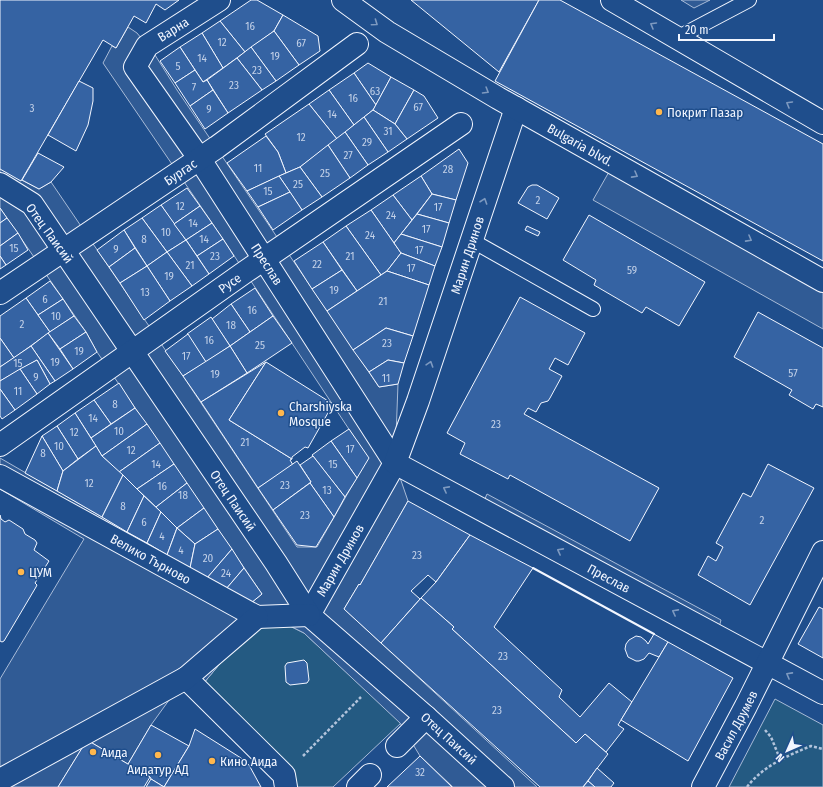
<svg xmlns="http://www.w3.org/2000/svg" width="823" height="787" font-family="'Fira Sans Condensed',sans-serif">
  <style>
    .green { fill: #245a82; stroke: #a8bbd7 }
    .parking { fill: #305b95; stroke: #a8bbd7 }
    .building { fill: #3563a3; stroke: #f2f6ff }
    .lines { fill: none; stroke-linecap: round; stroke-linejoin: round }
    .lane-casing { stroke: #f2f6ff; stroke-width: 16 }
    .street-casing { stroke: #f2f6ff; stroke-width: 24 }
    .primary-casing { stroke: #f2f6ff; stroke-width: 24 }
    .path { stroke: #b3c4dc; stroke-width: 2.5; stroke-dasharray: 3 2; stroke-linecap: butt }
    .lane { stroke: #1f4e8c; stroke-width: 14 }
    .street { stroke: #1f4e8c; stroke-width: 22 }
    .primary { stroke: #1f4e8c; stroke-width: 22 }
    .wall { stroke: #f2f6ff; stroke-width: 2 }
    .oneway { stroke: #7e9ac0 }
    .poi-dot { fill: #ffb74d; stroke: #1f4e8c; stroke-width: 1.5 }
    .labels { text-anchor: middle; stroke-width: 3; stroke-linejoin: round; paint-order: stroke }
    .number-label { font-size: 11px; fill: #c3d1e8 }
    .street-label { font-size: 13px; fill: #f2f6ff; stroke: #1f4e8c }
    .poi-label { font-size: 13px; fill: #f2f6ff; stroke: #1f4e8c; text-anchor: start }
  </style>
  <rect width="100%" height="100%" fill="#1f4e8c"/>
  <g class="green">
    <path d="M284,623L304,633L401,723L333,787H296L198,690L233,648L262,627Z"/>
    <path d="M775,699L823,725V787H729Z"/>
  </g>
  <g class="parking">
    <path d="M681,0H710L694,8Z"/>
    <path d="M128,27L137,33L155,55L177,90L379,387L398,384L395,463L408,501L360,585L359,584L344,609L537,787H453L420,756L400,723L304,633L284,623L262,627L233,648L198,690L185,678L151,725L128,764L87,740L58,787H0V679L84,539L0,489V458L251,603L262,594L97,352L86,332L0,208V169L39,189L51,182L183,376L297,547H317L368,458L223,239L103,63L112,46L116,48Z"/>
    <path d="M614,163L823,281V329L593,200Z"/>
    <path d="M487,494L721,620L717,635L481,508Z"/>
  </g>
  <g class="building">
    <path d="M0,0H179L165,10L156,4L146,23L134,16L116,48L103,40L21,181L0,169Z"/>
    <path d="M251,0H257L283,15L274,31L245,52L220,21Z"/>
    <path d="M411,0H539L499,72Z"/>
    <path d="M539,0H560L823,144V261L495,81Z"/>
    <path d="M283,15L318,36L320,51L299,65L274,31Z"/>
    <path d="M220,21L245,52L223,68L202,33Z"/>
    <path d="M274,31L299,65L276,81L251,47Z"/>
    <path d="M202,33L223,68L203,82L180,47Z"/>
    <path d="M180,47L195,70L175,83L160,61Z"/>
    <path d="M251,47L276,81L262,90L237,58Z"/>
    <path d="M237,58L262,90L228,113L207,80Z"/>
    <path d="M368,63L391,77L376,105L354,73Z"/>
    <path d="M195,70L203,82L207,80L213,90L190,106L175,83Z"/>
    <path d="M354,73L376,105L373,110L354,125L329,90Z"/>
    <path d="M391,77L414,90L395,124L373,110Z"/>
    <path d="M79,81L93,88V101L88,125L76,151L48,135Z"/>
    <path d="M213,90L228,113L205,129L190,106Z"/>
    <path d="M329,90L354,125L337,139L309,104Z"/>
    <path d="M414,90L424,96L438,118L407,139L395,124Z"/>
    <path d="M309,104L337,139L300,167L286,173L278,152L265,134Z"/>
    <path d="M373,110L395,124L407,139L388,152L364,117Z"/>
    <path d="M364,117L388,152L368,165L345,132Z"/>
    <path d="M345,132L368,165L350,178L328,145Z"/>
    <path d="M266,136L278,152L286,173L247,191L227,163Z"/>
    <path d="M328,145L350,178L322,197L300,167Z"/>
    <path d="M459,149L468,163L456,200L432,194L421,176Z"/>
    <path d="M38,153L64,167L51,182L39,189L22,180Z"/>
    <path d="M300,167L322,197L302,210L279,176Z"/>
    <path d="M279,176L290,192L258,207L247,191Z"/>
    <path d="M421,176L432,194L412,220L393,195Z"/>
    <path d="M532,185H537L559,198L547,219L518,203L528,187Z"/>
    <path d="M187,188L200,206L174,224L161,205Z"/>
    <path d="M290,192L302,210L273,230L258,207Z"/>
    <path d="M432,194L456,200L449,223L417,214Z"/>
    <path d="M393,195L412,220L394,243L371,210Z"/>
    <path d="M161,205L186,240L167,252L142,218Z"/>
    <path d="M200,206L212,223L186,240L174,224Z"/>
    <path d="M0,208L7,218L0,223Z"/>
    <path d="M371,210L401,253L387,271L381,275L346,226Z"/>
    <path d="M417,214L449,223L442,247L401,234Z"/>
    <path d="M589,215L705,282L679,326L646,307L642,313L594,285L596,280L563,260Z"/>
    <path d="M7,218L18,233L0,246V223Z"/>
    <path d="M142,218L167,252L147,266L124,230Z"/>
    <path d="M212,223L223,239L197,256L186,240Z"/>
    <path d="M346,226L381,275L357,291L323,242Z"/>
    <path d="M527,226L540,232L538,236L525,230Z"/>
    <path d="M124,230L135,248L109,267L97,250Z"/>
    <path d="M18,233L28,250L6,265L0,256V246Z"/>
    <path d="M401,234L442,247L435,266L401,253L394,243Z"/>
    <path d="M223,239L234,256L209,274L197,256Z"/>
    <path d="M186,240L209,274L192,286L167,252Z"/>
    <path d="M323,242L342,270L312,289L294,261Z"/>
    <path d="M135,248L147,266L120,283L109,267Z"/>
    <path d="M167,252L192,286L170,301L147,266Z"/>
    <path d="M401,253L435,266L429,285L387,271Z"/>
    <path d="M0,256L6,265L0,269Z"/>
    <path d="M147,266L170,301L144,320L120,283Z"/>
    <path d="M342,270L357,291L327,311L312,289Z"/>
    <path d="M387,271L429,285L413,336L386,328L353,350L327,311Z"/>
    <path d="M50,281L63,299L38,315L26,298Z"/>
    <path d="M255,288L273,316L250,332L231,304Z"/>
    <path d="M520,297L585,333L568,365L555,358L549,369L562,376L550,398L548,401L541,403L536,412L528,408L524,414L659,488L630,541L510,475L508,479L460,454L465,443L447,433Z"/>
    <path d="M26,298L50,332L14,358L0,338V316Z"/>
    <path d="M63,299L74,316L50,332L38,315Z"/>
    <path d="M231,304L250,332L230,346L212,319Z"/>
    <path d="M758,312L823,348V407L816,404L813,409L789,395L792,390L734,357Z"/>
    <path d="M74,316L86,332L60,349L48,333Z"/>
    <path d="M273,316L292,343L247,373L230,346Z"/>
    <path d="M211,317L230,346L206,362L187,334Z"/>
    <path d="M386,328L413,336L404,363L388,360L369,372L353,350Z"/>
    <path d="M86,332L97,352L73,369L60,349Z"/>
    <path d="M48,333L73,369L55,381L31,346Z"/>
    <path d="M188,334L206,362L183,376L165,351Z"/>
    <path d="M0,338L14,358L0,367Z"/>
    <path d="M31,346L55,381L50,384L37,360L0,381V367Z"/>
    <path d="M230,346L247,373L201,402L183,376Z"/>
    <path d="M37,360L50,384L37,394L20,369Z"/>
    <path d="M388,360L404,363L398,384L379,387L369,372Z"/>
    <path d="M266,362L229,420L292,459L290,460L293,465L258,488L201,402Z"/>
    <path d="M266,362L333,404L308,448L305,447L292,457V459L229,420Z"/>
    <path d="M20,369L37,394L15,410L0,389V381Z"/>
    <path d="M119,383L135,408L111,424L94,400Z"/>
    <path d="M0,389L15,410L2,419L0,416Z"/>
    <path d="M94,400L111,424L91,438L75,413Z"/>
    <path d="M135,408L147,424L102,456L91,438Z"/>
    <path d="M75,413L96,446L78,459L57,426Z"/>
    <path d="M147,424L160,443L119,472L102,456Z"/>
    <path d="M57,426L78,459L63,471L42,436Z"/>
    <path d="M349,429L369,458L357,478L331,441Z"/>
    <path d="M42,436L63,471L57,491L25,473Z"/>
    <path d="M331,441L357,478L345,497L312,455Z"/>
    <path d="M160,443L174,464L137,489L119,472Z"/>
    <path d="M96,446L102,456L123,475L102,517L57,491L63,471Z"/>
    <path d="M313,456L345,497L334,517L310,483L311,482L300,465Z"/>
    <path d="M297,461L311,482L273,510L258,488Z"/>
    <path d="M174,464L187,483L156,507L137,489Z"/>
    <path d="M768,464L814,488L750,605L698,575L708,556L716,561L723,547L716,543L743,493L751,497Z"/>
    <path d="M123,475L144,496L127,532L102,517Z"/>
    <path d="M187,483L204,508L177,528L156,507Z"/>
    <path d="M310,483L334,517L316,547L297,545L273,510Z"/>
    <path d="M144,496L161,512L147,543L127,532Z"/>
    <path d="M408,501L470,535L436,582L428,575L411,591L420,599L381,643L344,609L359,584L360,585Z"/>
    <path d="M204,508L218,529L195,544L177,528Z"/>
    <path d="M161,512L177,528L167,555L147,543Z"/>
    <path d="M0,515L1,519L5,522L9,520L23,529L25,534L35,540L37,543L34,550L49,561L35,583L37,585L36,587L4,641L2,642L0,641Z"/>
    <path d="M177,528L195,544L190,568L167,555Z"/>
    <path d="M218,529L232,549L207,578L190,568L195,544Z"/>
    <path d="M470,535L533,568L494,627L562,690L559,697L580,717L609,683L632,702L618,725L624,729L606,752L585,734L576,743L452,629L454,627L421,598L436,582Z"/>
    <path d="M232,549L244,568L226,589L207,578Z"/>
    <path d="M244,568L262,594L251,603L226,589Z"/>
    <path d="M421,598L454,627L452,629L576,743L585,734L608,754L583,787H540L381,643Z"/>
    <path d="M819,607L823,609V658L798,644Z"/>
    <path d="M654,634L668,642L659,657L649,653L644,659L639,661H636L628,657L625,649L626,644L629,640L636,636L641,637L646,641L648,644Z"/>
    <path d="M668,642L733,678L688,761L621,720Z"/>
    <path d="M304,660L307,663L309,680L307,683L290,685L286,682L285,666L287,663Z"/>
    <path d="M151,725L189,746L164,787L151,779L150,777L128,764Z"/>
    <path d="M195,729L241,758L249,765L261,787H146L151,779L164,787L189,746Z"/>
    <path d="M87,740L150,777L144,787H58Z"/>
    <path d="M420,756L452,787H387Z"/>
    <path d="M597,768L614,783L611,787H595L588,781Z"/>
    <path d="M588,781L595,787H583Z"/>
  </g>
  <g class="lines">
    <g class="lane-casing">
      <g id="lane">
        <path d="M677,38L749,0"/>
        <path d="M471,240L593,309"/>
      </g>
    </g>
    <g class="street-casing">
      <g id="street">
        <path id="s1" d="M219,0L147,46L135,67L199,158L395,463L309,615"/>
        <path id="s2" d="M516,108L418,401L395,463L823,693"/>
        <path id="s3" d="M0,184L32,204L276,563L309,615L426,717L503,787"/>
        <path id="s4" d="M0,293L217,147L357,44"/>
        <path id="s5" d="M0,445L245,272L461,124"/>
        <path id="s6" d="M0,476L257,617L309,615"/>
        <path d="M186,678L284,775L286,787"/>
        <path d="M397,746L426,717"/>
        <path d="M0,780L186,678L257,617"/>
        <path d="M358,787L370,775"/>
        <path id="s7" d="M703,787L746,706L823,552"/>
      </g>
    </g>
    <g class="primary-casing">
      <g id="primary">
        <path id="s8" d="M343,0L387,32L498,98L823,281"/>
        <path d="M612,0L823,123"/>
      </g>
    </g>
    <g class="path">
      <path d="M765,730L771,737L780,759"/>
      <path d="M303,756L361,697"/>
      <path d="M747,787C763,766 787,756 811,746L823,749"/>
    </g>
    <use href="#lane" class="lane"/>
    <use href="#street" class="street"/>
    <use href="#primary" class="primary"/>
    <path class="wall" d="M533,568L654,634"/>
  </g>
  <defs><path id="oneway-chevron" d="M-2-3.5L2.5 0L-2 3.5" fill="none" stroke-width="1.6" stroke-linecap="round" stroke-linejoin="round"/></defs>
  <g class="oneway">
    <use href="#oneway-chevron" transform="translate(375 23) rotate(35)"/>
    <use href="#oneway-chevron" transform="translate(653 25) rotate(-150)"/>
    <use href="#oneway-chevron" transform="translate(486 91) rotate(31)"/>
    <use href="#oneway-chevron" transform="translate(789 104) rotate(-150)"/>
    <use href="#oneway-chevron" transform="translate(635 175) rotate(29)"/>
    <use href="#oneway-chevron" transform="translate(484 201) rotate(-71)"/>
    <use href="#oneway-chevron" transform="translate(749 239) rotate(29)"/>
    <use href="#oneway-chevron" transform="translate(430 364) rotate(-72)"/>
    <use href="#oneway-chevron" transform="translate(446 489) rotate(-152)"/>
    <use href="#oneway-chevron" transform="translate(560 551) rotate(-152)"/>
    <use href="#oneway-chevron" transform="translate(675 612) rotate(-152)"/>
    <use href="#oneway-chevron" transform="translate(789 675) rotate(-151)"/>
  </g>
  <g class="poi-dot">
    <circle cx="659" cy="112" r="4"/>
    <circle cx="281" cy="413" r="4"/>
    <circle cx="21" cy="572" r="4"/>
    <circle cx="93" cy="752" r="4"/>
    <circle cx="158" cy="755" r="4"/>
    <circle cx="212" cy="761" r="4"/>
  </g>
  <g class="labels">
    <g class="number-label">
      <text x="250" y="30">16</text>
      <text x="222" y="46">12</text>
      <text x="301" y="47">67</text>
      <text x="275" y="60">19</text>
      <text x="202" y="62">14</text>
      <text x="178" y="70">5</text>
      <text x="257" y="74">23</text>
      <text x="234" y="89">23</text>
      <text x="194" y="91">7</text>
      <text x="375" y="95">63</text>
      <text x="353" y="102">16</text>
      <text x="418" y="111">67</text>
      <text x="32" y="112">3</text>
      <text x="209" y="113">9</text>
      <text x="332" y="118">14</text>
      <text x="388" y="135">31</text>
      <text x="301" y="141">12</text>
      <text x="367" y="146">29</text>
      <text x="348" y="159">27</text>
      <text x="258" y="172">11</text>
      <text x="448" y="173">28</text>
      <text x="325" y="177">25</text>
      <text x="298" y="188">25</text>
      <text x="268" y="195">15</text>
      <text x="538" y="204">2</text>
      <text x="180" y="210">12</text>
      <text x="438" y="211">17</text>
      <text x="391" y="219">24</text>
      <text x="193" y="227">14</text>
      <text x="426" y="233">17</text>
      <text x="166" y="236">10</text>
      <text x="370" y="239">24</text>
      <text x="144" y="243">8</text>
      <text x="204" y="243">14</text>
      <text x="14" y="252">15</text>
      <text x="116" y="253">9</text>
      <text x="419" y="254">17</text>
      <text x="215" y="260">23</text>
      <text x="350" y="260">21</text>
      <text x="317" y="268">22</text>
      <text x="190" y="269">21</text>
      <text x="411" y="272">17</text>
      <text x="632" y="274">59</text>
      <text x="169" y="280">19</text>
      <text x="334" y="294">19</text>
      <text x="145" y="296">13</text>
      <text x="45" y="303">6</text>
      <text x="383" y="305">21</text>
      <text x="252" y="314">16</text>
      <text x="56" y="320">10</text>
      <text x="22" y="328">2</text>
      <text x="231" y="329">18</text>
      <text x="209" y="344">16</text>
      <text x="387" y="347">23</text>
      <text x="260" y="349">25</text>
      <text x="79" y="355">19</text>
      <text x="186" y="360">17</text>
      <text x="55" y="366">19</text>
      <text x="18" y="367">15</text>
      <text x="793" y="377">57</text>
      <text x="215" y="378">19</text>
      <text x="36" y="381">9</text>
      <text x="386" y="382">11</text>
      <text x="18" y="395">11</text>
      <text x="115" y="408">8</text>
      <text x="93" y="422">14</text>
      <text x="496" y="428">23</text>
      <text x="119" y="435">10</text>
      <text x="74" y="436">12</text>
      <text x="245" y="446">21</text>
      <text x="59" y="450">10</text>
      <text x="350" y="453">17</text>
      <text x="131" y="454">12</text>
      <text x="43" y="457">8</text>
      <text x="156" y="468">14</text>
      <text x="333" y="468">15</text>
      <text x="89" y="487">12</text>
      <text x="285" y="489">23</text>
      <text x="162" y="490">16</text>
      <text x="327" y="494">13</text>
      <text x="183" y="499">18</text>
      <text x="123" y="510">8</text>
      <text x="305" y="519">23</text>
      <text x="762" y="524">2</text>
      <text x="144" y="526">6</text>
      <text x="162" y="540">4</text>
      <text x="181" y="554">4</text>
      <text x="417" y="559">23</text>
      <text x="208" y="562">20</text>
      <text x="226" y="577">24</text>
      <text x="503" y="660">23</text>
      <text x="497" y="714">23</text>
      <text x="420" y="776">32</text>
    </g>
    <g class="street-label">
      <text transform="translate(173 29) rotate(-32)" y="5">Варна</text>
      <text dy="5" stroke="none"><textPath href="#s8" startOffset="278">Bulgaria blvd.</textPath></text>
      <text dy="5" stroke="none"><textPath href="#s4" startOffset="217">Бургас</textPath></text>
      <text transform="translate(50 233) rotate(54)" y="5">Отец Паисий</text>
      <text transform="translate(467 255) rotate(-72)" y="5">Марин Дринов</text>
      <text dy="5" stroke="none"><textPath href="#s1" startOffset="347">Преслав</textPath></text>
      <text dy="5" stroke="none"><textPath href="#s5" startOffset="281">Русе</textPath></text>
      <text dy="5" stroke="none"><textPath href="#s3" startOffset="396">Отец Паисий</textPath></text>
      <text dy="5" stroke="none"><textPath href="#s6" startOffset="172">Велико Търново</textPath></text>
      <text transform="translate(340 560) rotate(-60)" y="5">Марин Дринов</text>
      <text dy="5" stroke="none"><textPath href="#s2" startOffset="618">Преслав</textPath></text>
      <text dy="5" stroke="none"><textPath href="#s7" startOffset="70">Васил Друмев</textPath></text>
      <text dy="5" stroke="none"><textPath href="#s3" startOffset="720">Отец Паисий</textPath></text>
    </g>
    <g class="poi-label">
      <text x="667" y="117">Покрит Пазар</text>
      <text x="289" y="411">Charshiyska<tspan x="289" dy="15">Mosque</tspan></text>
      <text x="29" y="577">ЦУМ</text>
      <text x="101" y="757">Аида</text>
      <text x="220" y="766">Кино Аида</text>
      <text x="158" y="774" text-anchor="middle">Аидатур АД</text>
    </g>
  </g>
  <g transform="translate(787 751) rotate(225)" stroke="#1f4e8c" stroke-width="3" paint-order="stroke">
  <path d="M0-3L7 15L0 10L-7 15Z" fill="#f2f6ff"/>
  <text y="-6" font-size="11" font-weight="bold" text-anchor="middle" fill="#f2f6ff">N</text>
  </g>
  <path d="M679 34v6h95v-6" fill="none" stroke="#f2f6ff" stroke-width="2"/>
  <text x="685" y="34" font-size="12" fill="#f2f6ff" stroke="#1f4e8c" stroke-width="3" paint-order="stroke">20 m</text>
</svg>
